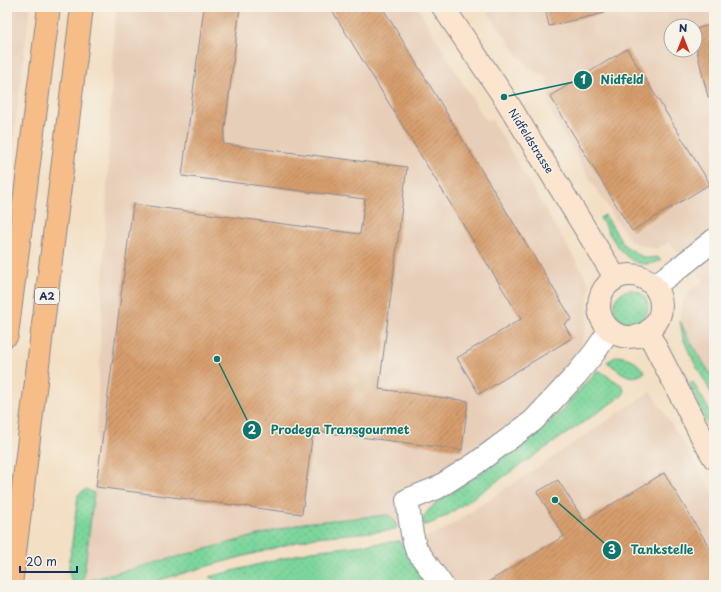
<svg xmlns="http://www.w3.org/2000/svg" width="721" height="592" font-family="'Playpen Sans',sans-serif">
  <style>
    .built { fill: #e7ceb8; fill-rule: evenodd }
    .grass { fill: url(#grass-dots); stroke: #4c827c }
    .building { fill: url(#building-hatch) }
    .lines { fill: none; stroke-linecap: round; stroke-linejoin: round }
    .street-casing { stroke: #878791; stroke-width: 24 }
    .secondary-casing { stroke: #878791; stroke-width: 24 }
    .highway-casing { stroke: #878791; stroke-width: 24 }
    .street { stroke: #fff; stroke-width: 22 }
    .secondary { stroke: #fce5cf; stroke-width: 22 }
    .highway { stroke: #f7bd88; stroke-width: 22 }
    .labels { text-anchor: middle; stroke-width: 3; stroke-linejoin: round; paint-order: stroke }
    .shield { fill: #f7f3e8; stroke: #5d6a87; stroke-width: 1 }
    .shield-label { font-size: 10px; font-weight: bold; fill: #1b2f5e }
    .street-label { font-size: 11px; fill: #1b2f5e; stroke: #f7f3e8 }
    .leader { fill: none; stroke: #0f766e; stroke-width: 1.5 }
    .callout-dot { fill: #0f766e; stroke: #f7f3e8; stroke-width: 1.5 }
    .mark-label { font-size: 12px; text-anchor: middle; font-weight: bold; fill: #fff }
    .callout-label { font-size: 12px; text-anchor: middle; font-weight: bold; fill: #0f766e; stroke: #f7f3e8; stroke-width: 3; stroke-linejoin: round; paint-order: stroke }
  </style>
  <defs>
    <pattern id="grass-dots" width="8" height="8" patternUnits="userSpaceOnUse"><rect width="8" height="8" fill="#7dd69b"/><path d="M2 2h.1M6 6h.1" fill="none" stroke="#6bb888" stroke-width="1.8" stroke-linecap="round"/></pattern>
    <pattern id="building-hatch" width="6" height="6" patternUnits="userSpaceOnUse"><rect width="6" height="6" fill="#d79e6d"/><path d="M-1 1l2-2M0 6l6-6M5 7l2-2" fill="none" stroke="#ae815d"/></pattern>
  </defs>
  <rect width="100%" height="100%" fill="#f7f3e8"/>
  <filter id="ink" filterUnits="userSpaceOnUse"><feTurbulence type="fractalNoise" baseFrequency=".025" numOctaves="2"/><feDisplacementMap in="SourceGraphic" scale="8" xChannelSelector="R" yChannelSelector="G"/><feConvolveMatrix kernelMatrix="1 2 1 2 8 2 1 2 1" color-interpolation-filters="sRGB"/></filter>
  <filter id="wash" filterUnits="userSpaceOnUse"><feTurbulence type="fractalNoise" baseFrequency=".012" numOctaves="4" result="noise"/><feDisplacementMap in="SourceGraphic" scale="16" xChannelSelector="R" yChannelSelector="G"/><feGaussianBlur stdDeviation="0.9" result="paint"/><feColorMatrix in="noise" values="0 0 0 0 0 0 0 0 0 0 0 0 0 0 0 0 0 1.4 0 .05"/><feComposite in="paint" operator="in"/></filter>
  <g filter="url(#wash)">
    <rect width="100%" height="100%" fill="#f3dfc4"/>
    <g class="built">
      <path d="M7,7H30L7,192Z"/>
      <path d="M117,7H418L427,24L486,121L491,119L509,148L586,278L590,286L588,298V320L583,339L579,349L561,374L536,404L490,441L460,462L429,479L417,484L407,486L397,527L394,520L303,523L83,582L94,493L114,28Z"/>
      <path d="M484,7H714V380L687,336L680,321L683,301L694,288L704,280L669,243L655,249L635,243L630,241L588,176L549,110L547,75L537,73L530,69L518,55ZM671,26H695V50H671Z"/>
      <path d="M651,391L714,494V585H428L403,546L399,541L426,537L444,530Z"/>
    </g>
    <g class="grass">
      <path d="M605,215L624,245L644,258H649L657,257L661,260C628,276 615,241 600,218Z"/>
      <circle cx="631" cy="307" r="17"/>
      <path d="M680,321L687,336L714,380V398L690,354L683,338Z"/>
      <path d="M617,356C631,357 636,362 645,372C630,384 619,370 607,362Z"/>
      <path d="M598,370L623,386L624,392L623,395L449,514C441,518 433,524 424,525C420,515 433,506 440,500L505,457L540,432L564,408L579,390Z"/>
      <path d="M693,382L714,418V441L689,383Z"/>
      <path d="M86,489L94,493L83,582L303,523L387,515C393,517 395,522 397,527L394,530L315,537L215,564L142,585H74C70,579 69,574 69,566L78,495Z"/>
      <path d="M399,541L403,546L428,585H226L209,577L311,551Z"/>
    </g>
    <g id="blocks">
      <g class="building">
        <path d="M204,7H240L223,144L407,167L379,389L468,401L462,450L313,431L302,514L96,487L133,204L360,234L365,199L182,176Z"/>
        <path d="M330,7H382L572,319L564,324L572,338L479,394L457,358L521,319Z"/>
        <path d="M545,7H604L605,13L549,26Z"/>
        <path d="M714,24V96L708,97L695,43V29Z"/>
        <path d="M627,49L710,184L632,231L550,96Z"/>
        <path d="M664,473L714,555V585H483L564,536L537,492L558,480L584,521Z"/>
      </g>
    </g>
  </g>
  <g filter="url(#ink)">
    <use href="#blocks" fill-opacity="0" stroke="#878791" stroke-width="1"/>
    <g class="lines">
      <g class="street-casing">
        <g id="street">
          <path d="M654,286L680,267L714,240"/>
          <path d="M442,585L416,549L412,534L407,500L437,488L475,464L533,421L577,374L594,353L610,330"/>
        </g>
      </g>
      <g class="secondary-casing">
        <g id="secondary">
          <path d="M443,7L504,97L610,269L615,279"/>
          <circle cx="630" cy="306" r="31"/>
          <path d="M647,333L653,342L703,439L714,458"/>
        </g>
      </g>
      <g class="highway-casing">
        <g id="highway">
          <path d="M7,335L49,7"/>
          <path d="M11,585L82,7"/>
        </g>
      </g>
      <use href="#street" class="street"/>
      <use href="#secondary" class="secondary"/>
      <use href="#highway" class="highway"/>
    </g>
  </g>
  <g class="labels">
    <rect class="shield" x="35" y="288" width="24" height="16" rx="3"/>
    <g class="shield-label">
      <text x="47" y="300">A2</text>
    </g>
    <g class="street-label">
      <text transform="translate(531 141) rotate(58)" y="4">Nidfeldstrasse</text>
    </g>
  </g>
  <path class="leader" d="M504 97L583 80M217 359L252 430M555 500L612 550"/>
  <g class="callout-dot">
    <circle cx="504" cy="97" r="4"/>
    <circle cx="217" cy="359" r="4"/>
    <circle cx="555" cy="500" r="4"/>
    <circle cx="583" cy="80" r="10"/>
    <circle cx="252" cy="430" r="10"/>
    <circle cx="612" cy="550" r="10"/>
  </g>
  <g class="mark-label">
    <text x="583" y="84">1</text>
    <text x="252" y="434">2</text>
    <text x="612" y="554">3</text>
  </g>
  <g class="callout-label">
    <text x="622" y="84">Nidfeld</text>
    <text x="340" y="434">Prodega Transgourmet</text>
    <text x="662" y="554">Tankstelle</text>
  </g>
  <rect width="721" height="592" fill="none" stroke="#f7f3e8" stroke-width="24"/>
  <g transform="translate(683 38)"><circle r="19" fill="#f7f3e8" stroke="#9fa5b1"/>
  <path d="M0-3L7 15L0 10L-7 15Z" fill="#c8321e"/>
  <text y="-6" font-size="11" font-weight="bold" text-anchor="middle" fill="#1b2f5e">N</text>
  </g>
  <path d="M20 566v6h57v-6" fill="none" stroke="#1b2f5e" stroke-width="2"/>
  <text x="26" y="566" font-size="12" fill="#1b2f5e" stroke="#f7f3e8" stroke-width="3" paint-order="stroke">20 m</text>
</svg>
